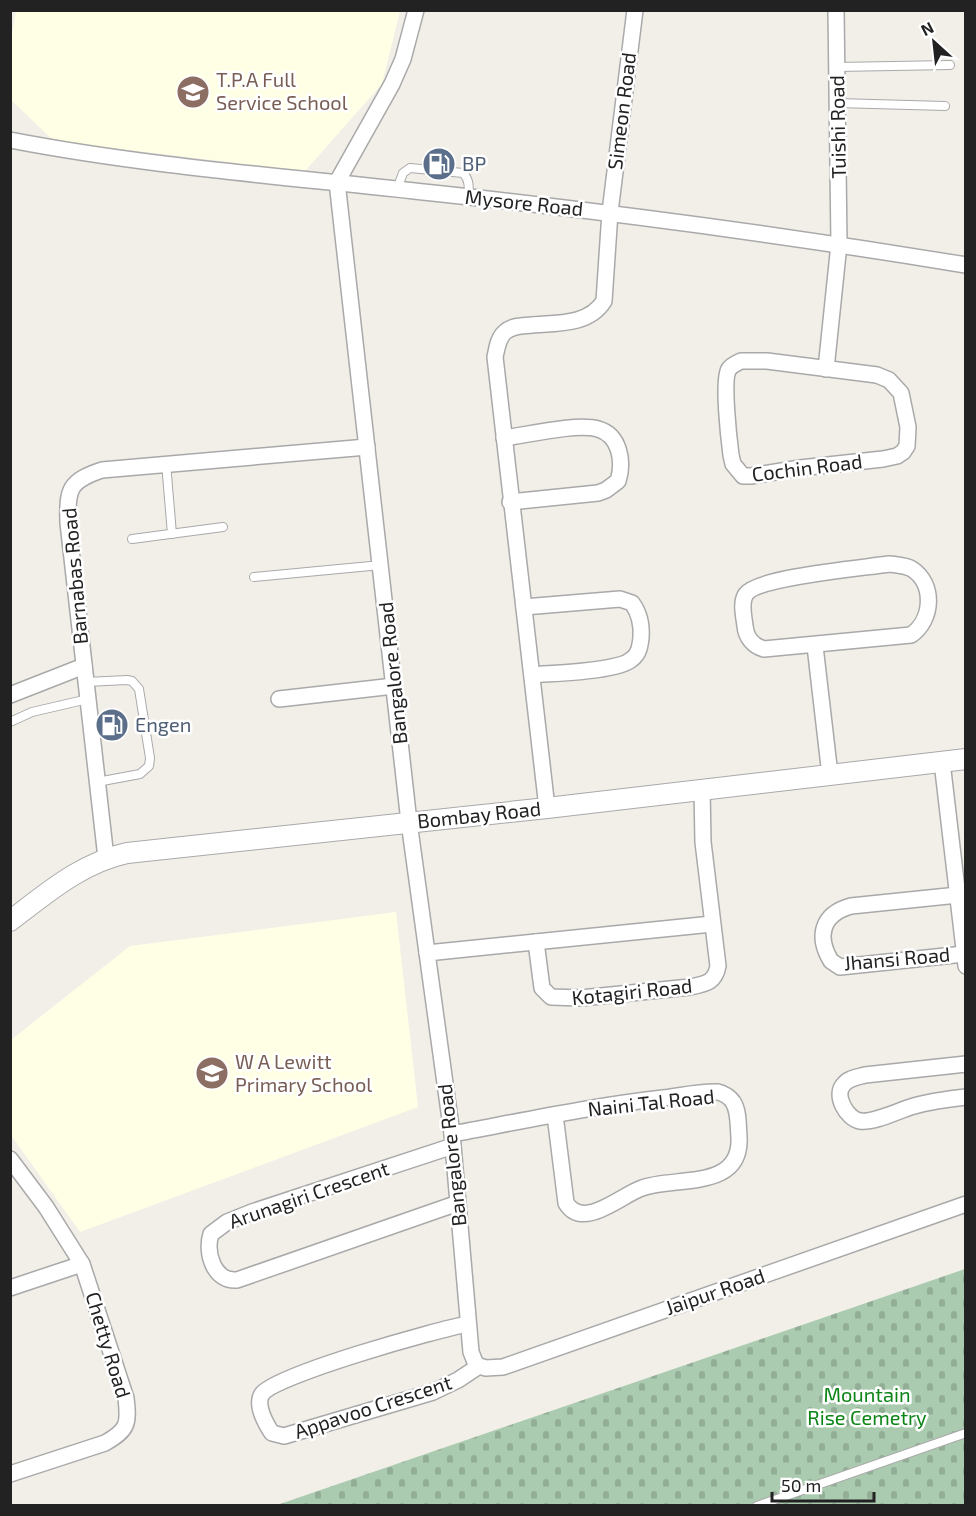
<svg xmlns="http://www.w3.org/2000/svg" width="976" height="1516" font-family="'Exo 2',sans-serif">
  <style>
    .education { fill: #ffffe5 }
    .cemetery { fill: url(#cemetery-stones) }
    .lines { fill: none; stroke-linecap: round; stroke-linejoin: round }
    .service-casing { stroke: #a9a9a9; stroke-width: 10 }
    .minor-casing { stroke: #a9a9a9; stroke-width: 18 }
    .tertiary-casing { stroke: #a9a9a9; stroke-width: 22 }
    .service { stroke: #fff; stroke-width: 8 }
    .minor { stroke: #fff; stroke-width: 15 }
    .tertiary { stroke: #fff; stroke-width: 20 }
    .labels { text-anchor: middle; stroke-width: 5; stroke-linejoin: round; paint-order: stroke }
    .education-label { font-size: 20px; fill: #785e54; stroke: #fff; text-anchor: start }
    .street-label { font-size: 20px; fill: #222; stroke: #fff }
    .service-label { font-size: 20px; fill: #4e5e75; stroke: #fff; text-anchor: start }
    .park-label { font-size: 20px; fill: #0c8416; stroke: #fff }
  </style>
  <defs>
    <pattern id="cemetery-stones" width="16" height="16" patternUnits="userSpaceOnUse" patternTransform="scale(1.5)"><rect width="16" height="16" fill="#aacbaf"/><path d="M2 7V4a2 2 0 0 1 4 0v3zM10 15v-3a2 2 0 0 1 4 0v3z" fill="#92ae96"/></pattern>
  </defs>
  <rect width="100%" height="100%" fill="#f2efe9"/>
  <g class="education">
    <path d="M16,11H400L382,84L305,171L54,141L11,100V39Z"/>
    <path d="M396,912L418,1107L80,1232L11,1135V1040L130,946Z"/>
  </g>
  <path class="cemetery" d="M965,1269V1505H277Z"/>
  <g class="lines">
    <g class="service-casing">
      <g id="service">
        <path d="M836,67L950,65"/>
        <path d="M837,103L945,106"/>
        <path d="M397,189L403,173L410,168L463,173C470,180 469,188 468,197"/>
        <path d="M166,463L172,534"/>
        <path d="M132,539L223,527"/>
        <path d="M254,577L381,565"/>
        <path d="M86,682L127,680L132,681L139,689L150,758L149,766L140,774L97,782"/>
        <path d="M10,722L32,712L88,699"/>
        <path d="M757,1506L966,1433"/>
      </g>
    </g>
    <g class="minor-casing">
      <g id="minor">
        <path d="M416,10L403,59L392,84L337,182L409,822L452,1134L471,1352L475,1362L479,1366L486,1368L503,1367L966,1204"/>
        <path d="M10,140C150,167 292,177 433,193C611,212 789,236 966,265"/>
        <path d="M741,361H767L877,375L889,380L901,393L908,427L907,446L903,452L897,456L883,459L800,468L751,476H743L733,464L731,455C729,440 722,379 729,369C732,365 737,363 741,361Z"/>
        <path d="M826,369L839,244L836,10"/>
        <path d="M504,438C527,435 576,423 598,429C620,435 624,462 618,481L606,490L598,493L510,502"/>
        <path d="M889,564C896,565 905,565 912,569C935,584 933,620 911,635L764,649C753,646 746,637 745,626C744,616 740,603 746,594C758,577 863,568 889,564Z"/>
        <path d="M524,607L620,599L632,603C640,614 642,625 641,638C640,646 639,654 632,659C618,672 553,673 532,675"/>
        <path d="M815,646L830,775"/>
        <path d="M10,695L84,666"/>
        <path d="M279,699L394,686"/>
        <path d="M942,762L966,966"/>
        <path d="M547,808L495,357C497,348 498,338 505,332C513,325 523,326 532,325C558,323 589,325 604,301L610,212L635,10"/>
        <path d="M106,858L68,523C67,489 69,481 102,470L367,447"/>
        <path d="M958,895L851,906C822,914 816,936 831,961L840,967L964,954"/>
        <path d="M536,942L542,988L551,997L581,998L690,987C705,984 715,983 718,966L703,842L702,789"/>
        <path d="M427,953L712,924"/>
        <path d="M966,1064L865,1075C858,1077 849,1078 844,1084C833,1095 847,1119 860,1121C875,1123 899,1110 914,1106C931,1101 948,1099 966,1097"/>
        <path d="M452,1134C522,1121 592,1106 663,1098C680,1096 701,1091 718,1092C723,1093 730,1097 733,1102C739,1111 738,1126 739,1137C742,1191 675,1176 642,1188C621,1195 583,1231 566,1203L555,1115"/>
        <path d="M453,1146L252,1212L227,1222L211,1234C205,1253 214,1282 237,1280L458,1203"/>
        <path d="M10,1159L46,1207L82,1264L126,1398C129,1424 128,1430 105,1443L10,1474"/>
        <path d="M10,1288L82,1264"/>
        <path d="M468,1324C439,1329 275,1375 262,1394C255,1405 266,1424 272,1433L284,1436L433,1392L458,1380L479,1366"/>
      </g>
    </g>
    <g class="tertiary-casing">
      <path id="tertiary" d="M10,921C47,893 81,863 127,853L547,808L966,759"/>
    </g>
    <use href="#service" class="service"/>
    <use href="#minor" class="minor"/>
    <use href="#tertiary" class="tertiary"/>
  </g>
  <defs>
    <g id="school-disc" transform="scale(1.725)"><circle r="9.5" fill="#8d6e63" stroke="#fff"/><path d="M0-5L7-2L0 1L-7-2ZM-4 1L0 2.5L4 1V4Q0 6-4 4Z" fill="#fff"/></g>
    <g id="fuel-disc" transform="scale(1.725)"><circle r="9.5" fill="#5c6f8a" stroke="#fff"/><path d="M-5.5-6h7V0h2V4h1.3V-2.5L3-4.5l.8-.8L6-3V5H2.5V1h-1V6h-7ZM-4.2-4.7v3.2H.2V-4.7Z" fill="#fff"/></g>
  </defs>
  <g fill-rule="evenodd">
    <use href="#school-disc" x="193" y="92"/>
    <use href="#fuel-disc" x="439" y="164"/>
    <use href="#fuel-disc" x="112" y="725"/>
    <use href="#school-disc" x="212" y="1073"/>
  </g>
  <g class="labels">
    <g class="education-label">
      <text x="216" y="87">T.P.A Full<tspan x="216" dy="23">Service School</tspan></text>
      <text x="235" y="1069">W A Lewitt<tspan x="235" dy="23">Primary School</tspan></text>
    </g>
    <g class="street-label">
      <text transform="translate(622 111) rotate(-83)" y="7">Simeon Road</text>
      <text transform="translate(838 127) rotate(-91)" y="7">Tuishi Road</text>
      <text transform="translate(524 203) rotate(6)" y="7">Mysore Road</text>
      <text transform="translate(807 468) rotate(-7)" y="7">Cochin Road</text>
      <text transform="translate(75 576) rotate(-95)" y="7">Barnabas Road</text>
      <text transform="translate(393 673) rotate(-96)" y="7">Bangalore Road</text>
      <text transform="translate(479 815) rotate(-6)" y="7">Bombay Road</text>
      <text transform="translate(897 959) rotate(-5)" y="7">Jhansi Road</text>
      <text transform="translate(632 992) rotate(-6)" y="7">Kotagiri Road</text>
      <text transform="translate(651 1103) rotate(-6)" y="7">Naini Tal Road</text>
      <text transform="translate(452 1155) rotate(-96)" y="7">Bangalore Road</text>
      <text transform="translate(309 1195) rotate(-19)" y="7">Arunagiri Crescent</text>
      <text transform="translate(715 1292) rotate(-19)" y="7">Jaipur Road</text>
      <text transform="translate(108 1345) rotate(73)" y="7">Chetty Road</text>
      <text transform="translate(373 1407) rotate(-18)" y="7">Appavoo Crescent</text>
    </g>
    <g class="service-label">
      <text x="462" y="171">BP</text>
      <text x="135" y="732">Engen</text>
    </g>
    <g class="park-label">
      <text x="867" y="1402">Mountain<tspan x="867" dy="23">Rise Cemetry</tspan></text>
    </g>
  </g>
  <rect width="976" height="1516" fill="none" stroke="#222222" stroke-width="24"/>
  <g transform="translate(934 42) rotate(333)" stroke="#ffffff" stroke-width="4.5" paint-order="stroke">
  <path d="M0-4.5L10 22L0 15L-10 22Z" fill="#222222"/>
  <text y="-9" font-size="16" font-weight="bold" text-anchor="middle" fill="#222222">N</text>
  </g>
  <path d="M772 1492v9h102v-9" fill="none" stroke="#222222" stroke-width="3"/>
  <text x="781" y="1492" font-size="18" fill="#222222" stroke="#ffffff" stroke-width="4.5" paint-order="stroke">50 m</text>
</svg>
